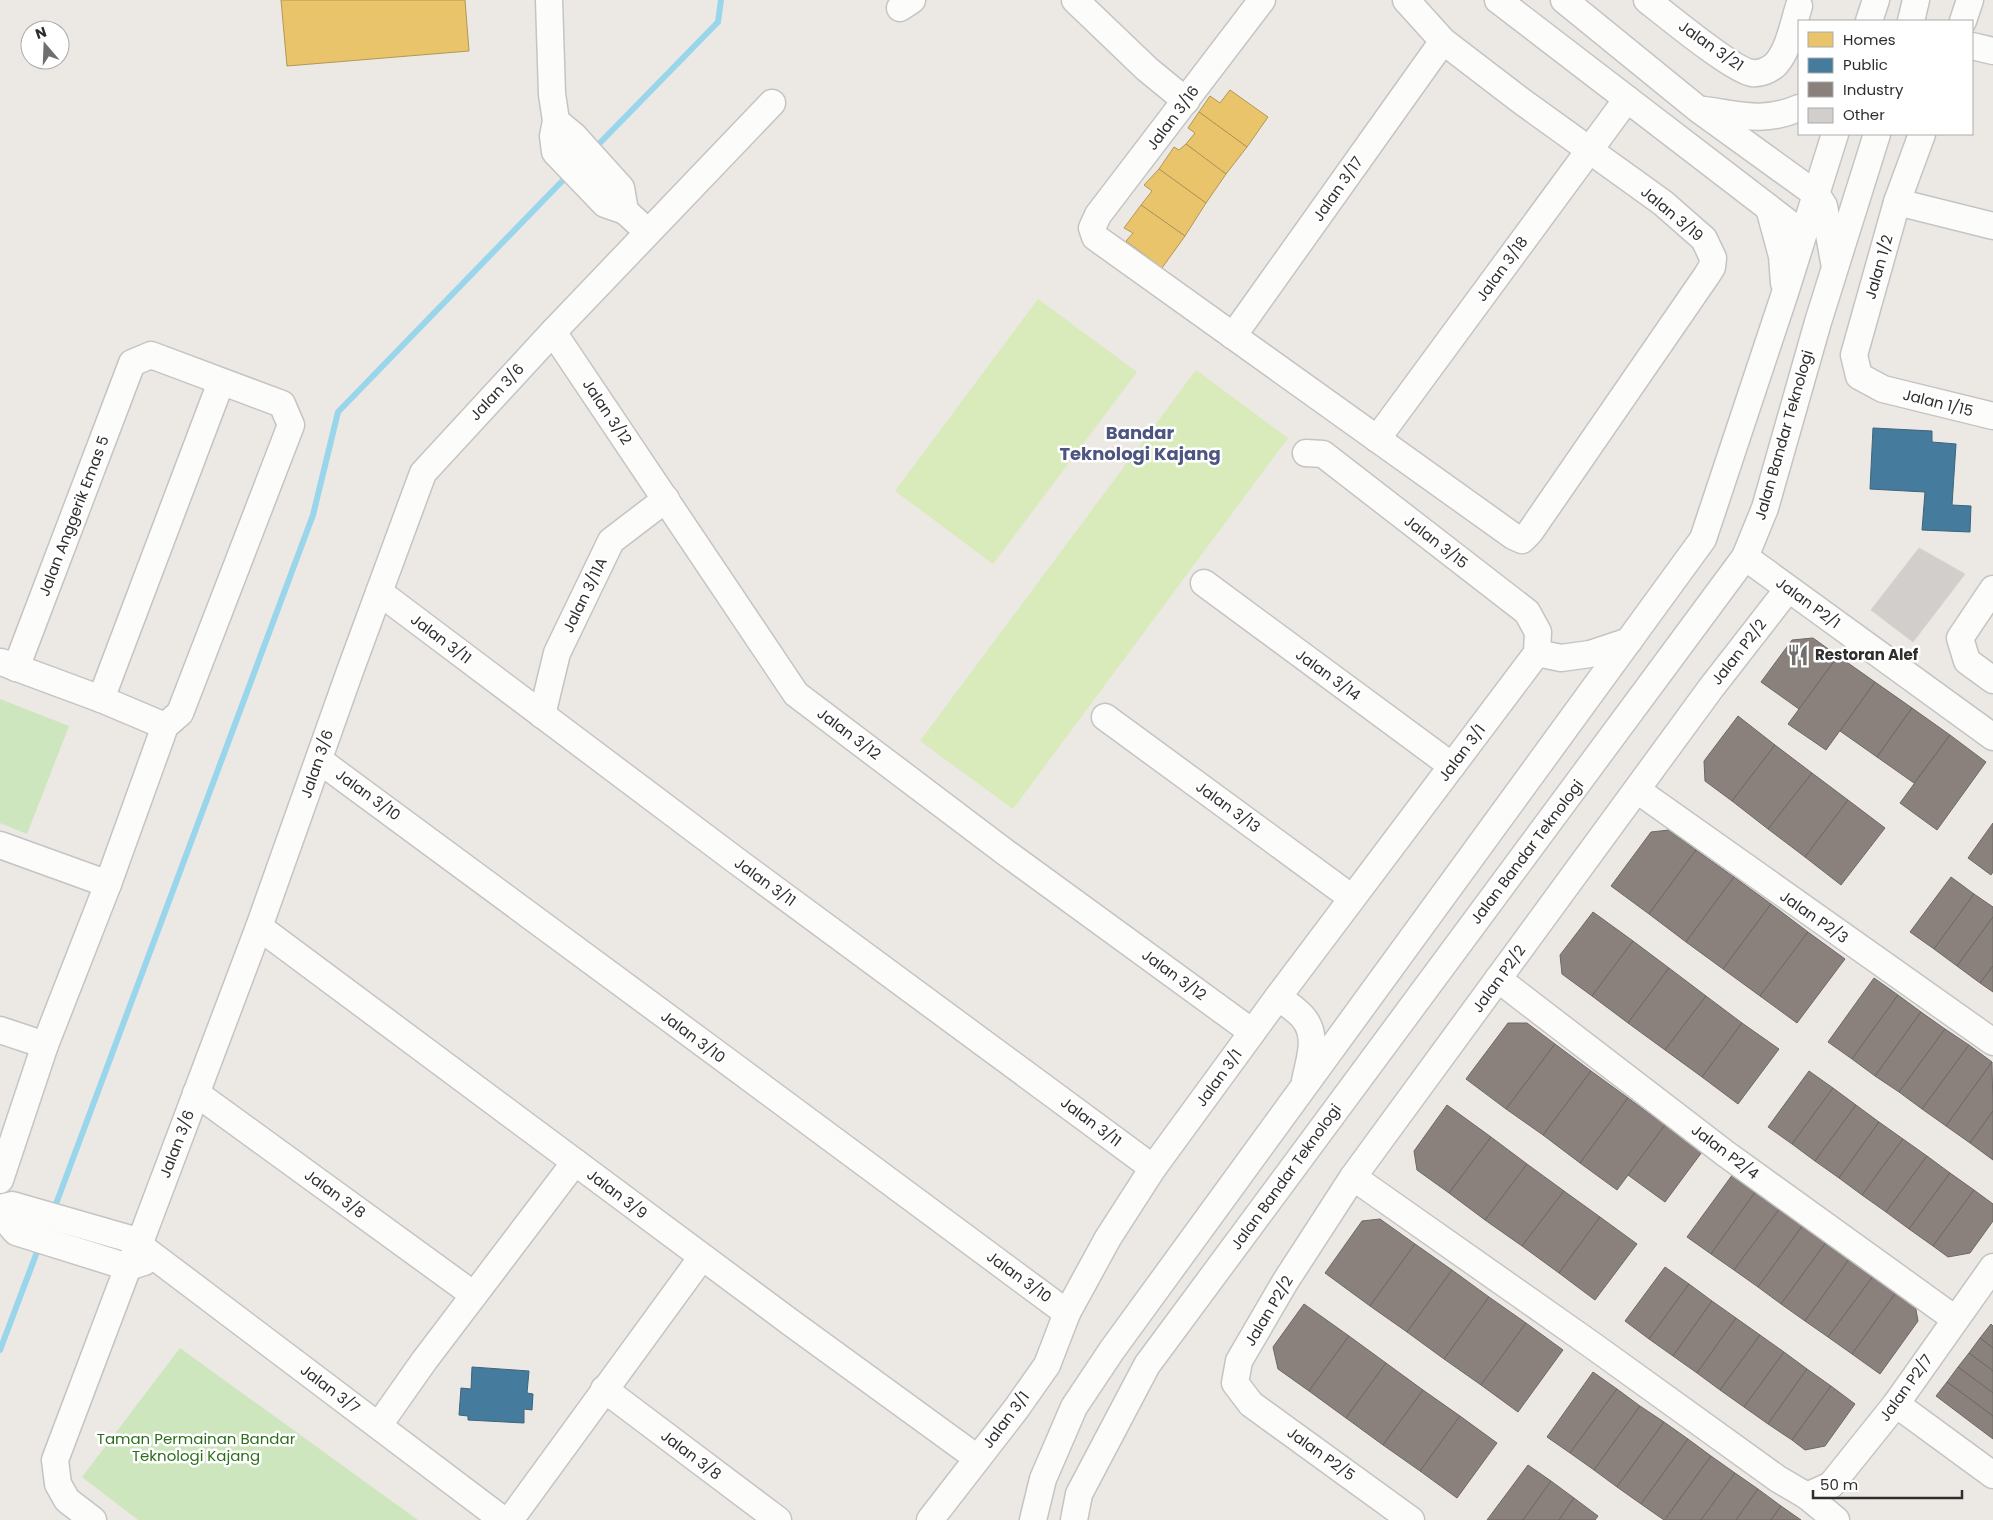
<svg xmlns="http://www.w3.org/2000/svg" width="1993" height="1520" font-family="Poppins,sans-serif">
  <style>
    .green { fill: #cee6be }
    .pitch { fill: #d9eabb }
    .homes { fill: #e9c46a; stroke: #b19758 }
    .public { fill: #457b9d; stroke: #3e647c }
    .industry { fill: #8a817c; stroke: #6e6865 }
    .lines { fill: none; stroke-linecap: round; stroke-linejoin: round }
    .stream { stroke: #99d6ec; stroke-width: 6 }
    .building { fill: #d1cecb; stroke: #d7d4d0 }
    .minor-casing { stroke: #c5c4c5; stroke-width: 29 }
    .minor { stroke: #fcfcfb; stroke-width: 26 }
    .labels { text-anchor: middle; stroke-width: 5; stroke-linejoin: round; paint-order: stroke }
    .street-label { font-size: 15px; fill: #2e2e2e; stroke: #fff }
    .poi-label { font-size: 15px; font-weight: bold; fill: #2e2e2e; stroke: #fff; text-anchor: start }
    .park-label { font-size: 15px; fill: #2c6e1b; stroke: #fff }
    .quarter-label { font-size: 18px; font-weight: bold; fill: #4d5680; stroke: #fff }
  </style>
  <rect width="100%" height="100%" fill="#ece8e4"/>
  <g class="green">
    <path d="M0,699L69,726L27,834L0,823Z"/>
    <path d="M180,1348L418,1520H138L82,1477Z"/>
  </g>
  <g class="pitch">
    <path d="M1038,299L1137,372L993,564L895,491Z"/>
    <path d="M1196,370L1288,438L1013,809L920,741Z"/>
  </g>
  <g class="homes">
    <path d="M281,0H465L469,51L287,66Z"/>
    <path d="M1230,90L1268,117L1247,147L1199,112L1210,96L1220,103Z"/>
    <path d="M1199,112L1247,147L1226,174L1186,144L1195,133L1188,128Z"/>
    <path d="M1186,144L1226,174L1206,203L1159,169L1174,147L1179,150Z"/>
    <path d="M1159,169L1206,203L1185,236L1141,205L1152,191L1144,185Z"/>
    <path d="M1141,205L1185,236L1162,268L1126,241L1133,233L1124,228Z"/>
  </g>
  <g class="public">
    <path d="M1873,428L1932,431V442L1956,444L1952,505L1971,506L1970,532L1922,530L1925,492L1870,489Z"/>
    <path d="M472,1367L529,1371L527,1393L533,1394L532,1410L524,1409V1423L468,1420V1416L459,1415L461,1388L471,1389Z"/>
  </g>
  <g class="industry">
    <path d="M1813,638L1838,656L1799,709L1761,682L1792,640Z"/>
    <path d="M1838,656L1875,682L1826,750L1788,724Z"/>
    <path d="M1875,682L1912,708L1877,757L1840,731Z"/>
    <path d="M1912,708L1950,735L1914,783L1877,757Z"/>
    <path d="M1738,716L1775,745L1732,801L1705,781L1704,761Z"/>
    <path d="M1950,735L1986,762L1937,830L1900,803Z"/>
    <path d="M1775,745L1812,773L1768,829L1732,801Z"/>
    <path d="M1812,773L1848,800L1805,857L1768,829Z"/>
    <path d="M1848,800L1885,828L1841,885L1805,857Z"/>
    <path d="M1993,823V872L1991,875L1968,858Z"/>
    <path d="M1669,830L1696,850L1649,914L1611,886L1651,832Z"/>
    <path d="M1696,850L1734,877L1686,942L1649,914Z"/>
    <path d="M1734,877L1771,904L1723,969L1686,942Z"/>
    <path d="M1951,877L1974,894L1934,949L1910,932Z"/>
    <path d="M1974,894L1993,907V917L1957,966L1934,949Z"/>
    <path d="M1771,904L1808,932L1760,996L1723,969Z"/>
    <path d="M1593,912L1633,941L1592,996L1562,974L1560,955Z"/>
    <path d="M1993,917V966L1980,983L1957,966Z"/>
    <path d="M1808,932L1845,959L1797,1023L1760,996Z"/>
    <path d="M1633,941L1669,968L1628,1023L1592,996Z"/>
    <path d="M1993,966V992L1980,983Z"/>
    <path d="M1669,968L1706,996L1665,1050L1628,1023Z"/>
    <path d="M1874,978L1898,995L1852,1059L1828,1042Z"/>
    <path d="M1898,995L1921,1012L1875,1076L1852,1059Z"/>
    <path d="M1706,996L1742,1023L1702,1077L1665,1050Z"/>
    <path d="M1921,1012L1945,1029L1899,1092L1875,1076Z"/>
    <path d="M1508,1023H1527L1555,1044L1506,1109L1466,1079Z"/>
    <path d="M1742,1023L1779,1049L1738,1104L1702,1077Z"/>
    <path d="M1945,1029L1969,1045L1922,1109L1899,1092Z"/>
    <path d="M1555,1044L1591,1071L1543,1135L1506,1109Z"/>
    <path d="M1969,1045L1992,1062L1946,1126L1922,1109Z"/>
    <path d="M1992,1062L1993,1111L1970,1143L1946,1126Z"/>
    <path d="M1591,1071L1628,1098L1580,1163L1543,1135Z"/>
    <path d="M1809,1071L1833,1088L1792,1144L1768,1127Z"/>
    <path d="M1833,1088L1856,1105L1815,1161L1792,1144Z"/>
    <path d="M1628,1098L1665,1125L1617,1190L1580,1163Z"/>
    <path d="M1447,1105L1491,1137L1449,1193L1417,1170L1414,1151Z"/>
    <path d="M1856,1105L1879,1122L1839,1178L1815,1161Z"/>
    <path d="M1993,1111V1160L1970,1143Z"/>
    <path d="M1879,1122L1903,1139L1862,1195L1839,1178Z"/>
    <path d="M1665,1125L1702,1152L1665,1202L1628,1175Z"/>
    <path d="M1491,1137L1527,1164L1485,1220L1449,1193Z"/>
    <path d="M1903,1139L1927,1156L1886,1212L1862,1195Z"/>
    <path d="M1927,1156L1950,1173L1909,1229L1886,1212Z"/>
    <path d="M1527,1164L1564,1191L1522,1246L1485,1220Z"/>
    <path d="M1950,1173L1974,1190L1933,1246L1909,1229Z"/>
    <path d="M1733,1174L1756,1191L1711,1254L1687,1237Z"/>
    <path d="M1974,1190L1993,1204V1221L1970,1253L1948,1257L1933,1246Z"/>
    <path d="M1564,1191L1600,1217L1559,1273L1522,1246Z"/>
    <path d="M1756,1191L1780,1208L1734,1270L1711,1254Z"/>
    <path d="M1780,1208L1803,1225L1758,1287L1734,1270Z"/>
    <path d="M1600,1217L1637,1244L1595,1300L1559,1273Z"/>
    <path d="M1380,1219L1415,1244L1370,1306L1325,1273L1362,1221Z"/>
    <path d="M1803,1225L1827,1241L1781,1304L1758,1287Z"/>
    <path d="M1827,1241L1850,1258L1805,1321L1781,1304Z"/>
    <path d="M1415,1244L1452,1270L1407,1332L1370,1306Z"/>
    <path d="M1850,1258L1874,1275L1828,1337L1805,1321Z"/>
    <path d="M1665,1267L1689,1284L1649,1339L1625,1321Z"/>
    <path d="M1452,1270L1489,1297L1444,1359L1407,1332Z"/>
    <path d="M1874,1275L1897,1291L1852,1354L1828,1337Z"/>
    <path d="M1689,1284L1712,1301L1673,1356L1649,1339Z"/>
    <path d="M1897,1291L1915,1304L1918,1321L1880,1374L1852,1354Z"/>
    <path d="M1489,1297L1526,1323L1481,1385L1444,1359Z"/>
    <path d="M1712,1301L1736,1318L1697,1373L1673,1356Z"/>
    <path d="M1304,1304L1349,1336L1309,1391L1278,1369L1273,1347Z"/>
    <path d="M1736,1318L1760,1335L1720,1390L1697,1373Z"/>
    <path d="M1526,1323L1563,1350L1518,1412L1481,1385Z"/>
    <path d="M1991,1324L1993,1326V1348L1980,1338Z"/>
    <path d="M1760,1335L1784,1352L1744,1407L1720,1390Z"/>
    <path d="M1349,1336L1386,1363L1346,1418L1309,1391Z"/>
    <path d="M1980,1338L1993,1348V1371L1969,1353Z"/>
    <path d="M1784,1352L1807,1369L1768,1424L1744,1407Z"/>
    <path d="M1969,1353L1993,1371V1393L1958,1367Z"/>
    <path d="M1386,1363L1423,1390L1383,1445L1346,1418Z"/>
    <path d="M1958,1367L1993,1393V1416L1947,1382Z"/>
    <path d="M1807,1369L1831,1386L1792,1440L1768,1424Z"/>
    <path d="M1593,1372L1617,1389L1570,1453L1547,1437Z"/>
    <path d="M1947,1382L1993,1416V1439L1936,1396Z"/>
    <path d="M1831,1386L1855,1404L1825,1446L1805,1450L1792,1440Z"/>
    <path d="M1617,1389L1640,1406L1594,1470L1570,1453Z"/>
    <path d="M1423,1390L1460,1416L1420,1471L1383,1445Z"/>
    <path d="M1640,1406L1664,1422L1617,1487L1594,1470Z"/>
    <path d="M1460,1416L1497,1443L1457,1498L1420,1471Z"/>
    <path d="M1664,1422L1688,1439L1641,1504L1617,1487Z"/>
    <path d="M1688,1439L1711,1456L1664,1520L1641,1504Z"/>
    <path d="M1711,1456L1735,1473L1701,1520H1665Z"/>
    <path d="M1528,1465L1551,1481L1523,1520H1487Z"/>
    <path d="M1735,1473L1758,1489L1736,1520H1701Z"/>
    <path d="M1551,1481L1574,1498L1559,1520H1523Z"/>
    <path d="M1758,1489L1781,1506L1771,1520H1736Z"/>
    <path d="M1574,1498L1598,1516L1595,1520H1559Z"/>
    <path d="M1781,1506L1801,1520H1771Z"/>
  </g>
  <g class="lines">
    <g class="stream">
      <path d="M593,150L718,22L721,0"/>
      <path d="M53,1212L313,515L338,412L568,175"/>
      <path d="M0,1350L40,1244"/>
    </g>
  </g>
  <path class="building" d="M1919,548L1965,574L1913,642L1871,610Z"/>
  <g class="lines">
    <g class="minor-casing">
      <g id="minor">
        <path d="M549,0L552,94L556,121L553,136L555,152L605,204L625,211L648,232"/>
        <path d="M1075,0L1147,69L1186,101"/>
        <path d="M1262,0L1098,215L1092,228L1095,237L1513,536L1522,540L1530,532L1707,275L1712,267L1713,258L1704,239L1663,203L1520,100L1443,41L1406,0"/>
        <path d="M1498,0L1803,234"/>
        <path d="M1564,0L1698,109L1817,195L1824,206L1834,262"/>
        <path d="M1647,0C1665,14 1734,71 1752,73C1760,74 1770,70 1776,64C1789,49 1793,25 1799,6"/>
        <path d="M900,8L912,0"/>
        <path d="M1869,21L1876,0"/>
        <path d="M1911,21L1916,0"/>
        <path d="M1963,21L1970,0"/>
        <path d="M1972,46L1993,51"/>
        <path d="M1704,110C1740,115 1764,123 1799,108"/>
        <path d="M556,121L574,136L621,188L625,211"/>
        <path d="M1922,134L1897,202L1854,355L1859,376L1883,389L1993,416"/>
        <path d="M1897,202L1993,226"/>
        <path d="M1769,208L1782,256L1784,283"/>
        <path d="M553,332L796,694L1005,852L1252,1032"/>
        <path d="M1233,336L1443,41"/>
        <path d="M1377,439L1627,99"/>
        <path d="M1306,453L1323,454L1527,612L1538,632L1537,653"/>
        <path d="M1745,557L1993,737"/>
        <path d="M1204,583L1452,766"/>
        <path d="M1993,589L1960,638L1967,661L1993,680"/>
        <path d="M379,592L738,862L1153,1168"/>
        <path d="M1537,653L1561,658L1590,654L1629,641"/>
        <path d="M1,662L101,699L165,726"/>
        <path d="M101,699L221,382"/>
        <path d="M542,715L557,653L611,541L666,499"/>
        <path d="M1105,717L1352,898"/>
        <path d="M319,760C570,943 817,1129 1067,1313"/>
        <path d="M1637,790L1993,1042"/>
        <path d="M0,845L108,884"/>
        <path d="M259,927L790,1322L977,1458"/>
        <path d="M1498,979L1726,1154L1955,1319"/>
        <path d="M1278,997C1287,1004 1299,1011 1305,1020C1318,1038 1309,1061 1305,1081"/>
        <path d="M0,1030L45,1045"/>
        <path d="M196,1093L474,1295"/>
        <path d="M1353,1177L1592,1345L1778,1479L1807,1496L1836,1520"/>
        <path d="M0,1180L45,1045L108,884L165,726L180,713L291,425L282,404L151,355L132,363L16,668"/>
        <path d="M0,1208L12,1205L127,1238L139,1245L503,1520"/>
        <path d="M0,1213L16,1232L128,1267L144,1262"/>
        <path d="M604,1389L778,1520"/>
        <path d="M1896,1404L1993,1475"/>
        <path d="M379,1425L424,1361L575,1162"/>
        <path d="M1807,1496L1831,1485L1896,1404L1993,1267"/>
        <path d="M93,1520L67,1500L58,1484L55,1460L128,1267L139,1245L259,927L350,671L423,473L553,332L772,103"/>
        <path d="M510,1520L702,1257"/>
        <path d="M930,1520L1016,1409L1047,1365L1067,1313L1108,1238L1153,1168L1278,997L1537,653"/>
        <path d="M1033,1520L1043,1479L1074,1407L1112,1350L1703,539L1785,293L1835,134"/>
        <path d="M1074,1520L1079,1494L1147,1365L1745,557L1765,508L1818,322L1877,134"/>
        <path d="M1411,1520L1251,1404L1235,1383L1239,1361L1285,1282L1353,1177L1711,688L1788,589"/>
      </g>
    </g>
    <use href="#minor" class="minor"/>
  </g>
  <defs>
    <g id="restaurant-bare" transform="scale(1.725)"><path d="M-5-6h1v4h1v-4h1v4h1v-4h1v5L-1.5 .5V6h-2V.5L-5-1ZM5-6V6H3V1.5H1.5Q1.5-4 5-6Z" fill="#706f6e" stroke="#fff" stroke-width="2.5" paint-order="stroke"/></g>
  </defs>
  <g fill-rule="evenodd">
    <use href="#restaurant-bare" x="1798" y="655"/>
  </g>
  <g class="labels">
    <g class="street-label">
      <text transform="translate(1711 46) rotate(35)" y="5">Jalan 3/21</text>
      <text transform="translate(1173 118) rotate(-53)" y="5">Jalan 3/16</text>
      <text transform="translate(1338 189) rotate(-55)" y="5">Jalan 3/17</text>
      <text transform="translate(1672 214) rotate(40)" y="5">Jalan 3/19</text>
      <text transform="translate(1879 267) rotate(-74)" y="5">Jalan 1/2</text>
      <text transform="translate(1502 269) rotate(-54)" y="5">Jalan 3/18</text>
      <text transform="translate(497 392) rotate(-47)" y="5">Jalan 3/6</text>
      <text transform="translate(1938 403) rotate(14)" y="5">Jalan 1/15</text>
      <text transform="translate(607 412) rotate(56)" y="5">Jalan 3/12</text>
      <text transform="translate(1784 435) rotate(-74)" y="5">Jalan Bandar Teknologi</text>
      <text transform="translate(74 516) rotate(-69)" y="5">Jalan Anggerik Emas 5</text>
      <text transform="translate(1436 542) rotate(38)" y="5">Jalan 3/15</text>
      <text transform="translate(585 595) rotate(-64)" y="5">Jalan 3/11A</text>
      <text transform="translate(1808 603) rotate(36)" y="5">Jalan P2/1</text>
      <text transform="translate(441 639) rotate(37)" y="5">Jalan 3/11</text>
      <text transform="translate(1739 652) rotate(-52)" y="5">Jalan P2/2</text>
      <text transform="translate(1328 675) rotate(36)" y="5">Jalan 3/14</text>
      <text transform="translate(849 734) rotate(37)" y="5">Jalan 3/12</text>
      <text transform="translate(1462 753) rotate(-53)" y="5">Jalan 3/1</text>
      <text transform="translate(317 764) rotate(-71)" y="5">Jalan 3/6</text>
      <text transform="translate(368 795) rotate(36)" y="5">Jalan 3/10</text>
      <text transform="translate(1228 807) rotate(36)" y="5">Jalan 3/13</text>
      <text transform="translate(1527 852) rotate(-53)" y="5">Jalan Bandar Teknologi</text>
      <text transform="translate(765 882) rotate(36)" y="5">Jalan 3/11</text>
      <text transform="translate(1814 917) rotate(35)" y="5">Jalan P2/3</text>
      <text transform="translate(1174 975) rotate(36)" y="5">Jalan 3/12</text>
      <text transform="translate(1499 979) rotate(-54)" y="5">Jalan P2/2</text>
      <text transform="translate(693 1037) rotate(37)" y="5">Jalan 3/10</text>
      <text transform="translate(1219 1078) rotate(-54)" y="5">Jalan 3/1</text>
      <text transform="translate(1091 1122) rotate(37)" y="5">Jalan 3/11</text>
      <text transform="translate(177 1144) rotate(-69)" y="5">Jalan 3/6</text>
      <text transform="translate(1725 1152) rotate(37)" y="5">Jalan P2/4</text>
      <text transform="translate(1286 1177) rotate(-54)" y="5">Jalan Bandar Teknologi</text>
      <text transform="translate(335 1194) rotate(36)" y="5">Jalan 3/8</text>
      <text transform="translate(617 1194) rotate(37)" y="5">Jalan 3/9</text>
      <text transform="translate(1019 1277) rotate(36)" y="5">Jalan 3/10</text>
      <text transform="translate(1269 1311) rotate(-59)" y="5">Jalan P2/2</text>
      <text transform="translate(1906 1388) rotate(-54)" y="5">Jalan P2/7</text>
      <text transform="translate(330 1389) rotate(37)" y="5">Jalan 3/7</text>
      <text transform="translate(1006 1420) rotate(-53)" y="5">Jalan 3/1</text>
      <text transform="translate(1321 1454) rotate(36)" y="5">Jalan P2/5</text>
      <text transform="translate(691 1455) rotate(37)" y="5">Jalan 3/8</text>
    </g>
    <g class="poi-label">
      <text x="1815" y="660">Restoran Alef</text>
    </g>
    <g class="park-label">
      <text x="196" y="1444">Taman Permainan Bandar<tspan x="196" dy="17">Teknologi Kajang</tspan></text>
    </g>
    <g class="quarter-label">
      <text x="1140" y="439">Bandar<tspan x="1140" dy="21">Teknologi Kajang</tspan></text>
    </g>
  </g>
  <rect x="1798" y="20" width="175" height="115" fill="#ffffff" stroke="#ababab"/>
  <rect x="1808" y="32" width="25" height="15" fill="#e9c46a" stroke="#ababab"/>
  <text x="1843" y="45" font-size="15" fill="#2e2e2e">Homes</text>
  <rect x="1808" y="58" width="25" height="15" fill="#457b9d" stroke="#ababab"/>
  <text x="1843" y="70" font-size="15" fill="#2e2e2e">Public</text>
  <rect x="1808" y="82" width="25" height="15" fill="#8a817c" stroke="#ababab"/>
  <text x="1843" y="95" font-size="15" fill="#2e2e2e">Industry</text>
  <rect x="1808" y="108" width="25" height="15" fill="#d1cecb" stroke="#ababab"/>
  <text x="1843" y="120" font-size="15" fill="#2e2e2e">Other</text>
  <g transform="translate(45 45) rotate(341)"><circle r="24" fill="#ffffff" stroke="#ababab"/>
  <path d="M0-4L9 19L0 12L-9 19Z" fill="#706f6e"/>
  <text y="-8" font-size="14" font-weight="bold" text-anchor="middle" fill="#2e2e2e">N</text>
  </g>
  <path d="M1813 1490v8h149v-8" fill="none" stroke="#2e2e2e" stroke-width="2.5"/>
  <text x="1820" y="1490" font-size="15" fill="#2e2e2e" stroke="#ffffff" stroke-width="4" paint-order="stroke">50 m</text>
</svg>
